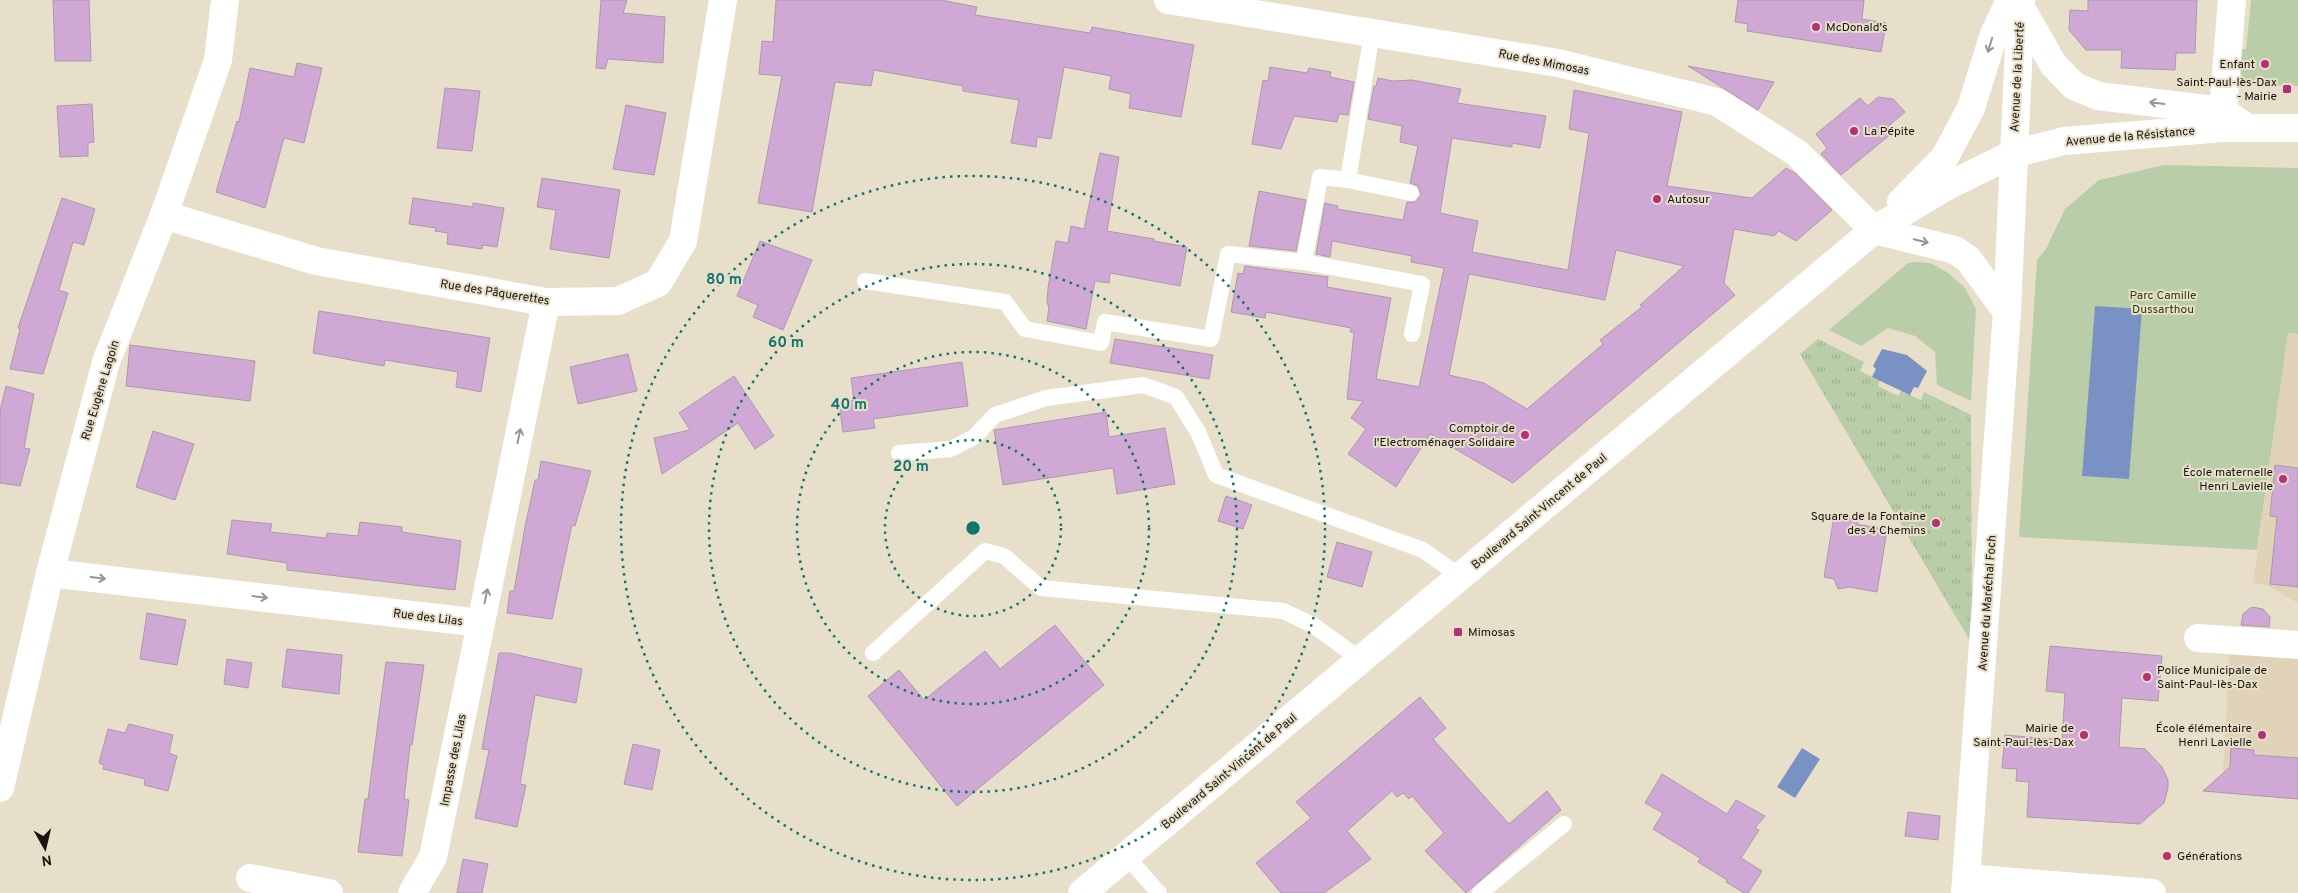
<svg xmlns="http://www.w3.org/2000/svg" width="2298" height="893" font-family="Overpass,sans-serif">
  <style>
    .built { fill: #e0d3b7 }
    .grass { fill: url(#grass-tufts) }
    .green { fill: #bacda9 }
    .water { fill: #7992c3 }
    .building { fill: #d0a8d6; stroke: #a99aab; fill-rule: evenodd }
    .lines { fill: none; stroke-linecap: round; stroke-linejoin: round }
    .lane { stroke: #fff; stroke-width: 16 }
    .street { stroke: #fff; stroke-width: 28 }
    .secondary { stroke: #fff; stroke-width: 28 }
    .oneway { stroke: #979592 }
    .ring { fill: none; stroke: #0f766e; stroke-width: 2.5; stroke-dasharray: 2.5 5 }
    .poi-dot { fill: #b43077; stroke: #e8dfca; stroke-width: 2 }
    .labels { text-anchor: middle; stroke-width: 4; stroke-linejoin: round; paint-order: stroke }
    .poi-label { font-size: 12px; fill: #17140c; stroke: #e8dfca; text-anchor: end }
    .street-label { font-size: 12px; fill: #17140c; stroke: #e8dfca }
    .park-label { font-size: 12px; fill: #2a4207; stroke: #e8dfca }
    .centre { fill: #0f766e; stroke: #e8dfca; stroke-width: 2.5 }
    .ring-label { font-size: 15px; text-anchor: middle; font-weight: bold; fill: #0f766e; stroke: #e8dfca; stroke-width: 4; stroke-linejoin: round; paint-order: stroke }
  </style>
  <defs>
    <pattern id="grass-tufts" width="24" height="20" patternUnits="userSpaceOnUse" patternTransform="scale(1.25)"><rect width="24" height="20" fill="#bacda9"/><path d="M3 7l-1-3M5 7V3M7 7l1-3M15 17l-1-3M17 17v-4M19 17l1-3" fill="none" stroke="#9faf90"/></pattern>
  </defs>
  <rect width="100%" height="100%" fill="#e8dfca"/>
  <g class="built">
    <path d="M2288,333L2298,334V603L2268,586L2253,583Z"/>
    <path d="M2230,648L2298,653V799L2214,792L2219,777L2223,773Z"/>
  </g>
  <path class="grass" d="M1818,339L1864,362L1860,371L1880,381L1878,386L1898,396L1901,391L1921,400L1924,392L1971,415L1972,644L1800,354Z"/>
  <g class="green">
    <path d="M2251,0H2298V86L2251,85L2243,80L2235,49H2246Z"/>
    <path d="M2164,165L2298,168V334L2288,333L2257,550L2019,537L2037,260L2046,249L2065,209L2099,180Z"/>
    <path d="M1914,262L1930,263L1947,272L1965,288L1976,309L1971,401L1937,385L1935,352L1915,336L1888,328L1861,346L1829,330L1908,263Z"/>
  </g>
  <g class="water">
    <path d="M2095,306L2142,309L2129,479L2082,476Z"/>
    <path d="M1882,349L1907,355L1927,371L1918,388L1914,387L1910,395L1872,377L1876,369L1873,366Z"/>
    <path d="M1802,748L1820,759L1795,798L1777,787Z"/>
  </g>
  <g class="building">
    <path d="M53,0H89L91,61H55Z"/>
    <path d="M601,0H627L623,13L665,17L663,63L608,59L605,69L596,68Z"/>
    <path d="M776,0H941L977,7L975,15L1090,33L1092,27L1194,45L1181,117L1129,108L1131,94L1109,89L1111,76L1064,67L1051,139L1037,137L1036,147L1011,143L1019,100L963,91V86L874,70L871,86L835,82L812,212L758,203L782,76L759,74L762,41L773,42Z"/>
    <path d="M1738,0H1864L1862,19L1886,23L1881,52L1747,31L1748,24L1735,22Z"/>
    <path d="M2088,0H2197L2195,53H2176L2175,70L2121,68L2122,50H2086L2069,30L2070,10L2088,11Z"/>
    <path d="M297,63L322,68L304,143L284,138L265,208L216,192L237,121L239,122L250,68L294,77Z"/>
    <path d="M1688,66L1774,82L1758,110Z"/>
    <path d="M1270,67L1307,73L1309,68L1331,72L1330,77L1354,82L1348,115L1339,114L1337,122L1294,116L1281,149L1252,144L1263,80L1268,81Z"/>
    <path d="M1378,78L1393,81L1412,80L1461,89L1457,103L1546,116L1540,148L1512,143V147L1452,138L1440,213L1478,221L1472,252L1568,270L1589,133L1569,129L1574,90L1682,112L1667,186L1752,198L1786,168L1795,173L1832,210L1796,241L1779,231L1774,236L1734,229L1724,283L1735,295L1513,483L1430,434L1396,487L1348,454L1366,429L1351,418L1363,401L1347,399L1354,332H1350L1351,328L1266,312L1265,318L1231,312L1238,273L1243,274L1245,266L1328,277L1327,287L1391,298L1376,379L1419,387L1444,268L1411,262L1412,256L1332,241L1330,257L1316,254L1325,203L1338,206L1337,209L1403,220L1407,202H1415L1421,195L1418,186L1410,183L1418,146L1400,142L1402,126L1368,119L1374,86H1376ZM1616,250L1684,266L1640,305L1643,306L1600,340L1603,344L1527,409L1484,383L1449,375L1469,274L1605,300Z"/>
    <path d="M445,88L480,91L472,151L437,148Z"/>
    <path d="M1878,97L1893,99L1905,112L1886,128L1891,134L1841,175L1821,154L1827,148L1816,134L1860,98L1868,106Z"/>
    <path d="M92,104L94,142L88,143V156L60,157L57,106Z"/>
    <path d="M626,105L666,113L654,175L613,169Z"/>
    <path d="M1100,153L1119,157L1107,231L1154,239V241L1187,247L1180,286L1110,273L1109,283L1095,281L1086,329L1047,321L1049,307L1047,303L1048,288L1056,241L1068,243L1071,226L1084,229Z"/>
    <path d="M542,178L620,190L609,258L550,249L556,210L537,207Z"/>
    <path d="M1259,191L1306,200L1296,251L1249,246Z"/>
    <path d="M62,198L95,209L84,245L73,242L59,290L68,293L43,374L10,369L20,329L18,328Z"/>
    <path d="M413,198L473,207V203L504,208L497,247L483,245L482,249L447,244L448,233L435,231L436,228L409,224Z"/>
    <path d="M760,241L812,260L783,330L753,317L758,305L737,296Z"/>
    <path d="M319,311L490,338L481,392L456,387L458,372L385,360L384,366L313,353Z"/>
    <path d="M1115,339L1213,355L1209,379L1110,363Z"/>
    <path d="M130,345L255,361L250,401L126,386Z"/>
    <path d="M628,354L637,391L578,404L570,367Z"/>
    <path d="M962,362L968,406L873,419L875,428L843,432L839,403L854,400L851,378Z"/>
    <path d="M734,376L774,436L755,449L738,423L662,474L654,438L690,430L679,413Z"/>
    <path d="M6,386L34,394L24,448L30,449L20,486L0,483V411Z"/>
    <path d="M1106,412L1109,437L1165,428L1175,484L1117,494L1113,468L1003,485L994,430Z"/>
    <path d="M153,431L194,444L175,500L136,487Z"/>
    <path d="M541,461L591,471L575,526L572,525L552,619L507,613L510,591H514L525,527L535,480H538Z"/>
    <path d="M2275,465L2298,468V587L2270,584L2277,517L2270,516Z"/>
    <path d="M1226,496L1252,505L1243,529L1218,521Z"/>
    <path d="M1834,516L1858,520L1857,524L1887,530L1877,592L1850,587L1838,589L1834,579L1824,577Z"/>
    <path d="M232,520L272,524L270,532L326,538L327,533L358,536L360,522L402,527V532L461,541L455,590L287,570V563L227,554Z"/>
    <path d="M1337,542L1372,552L1362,587L1327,577Z"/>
    <path d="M2252,607L2263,609L2270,617L2269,627L2241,625L2243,614Z"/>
    <path d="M147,613L186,620L177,665L140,659Z"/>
    <path d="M1055,625L1104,685L957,806L868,696L899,670L924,700L985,651L1000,669Z"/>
    <path d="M2050,646L2162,656L2158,701L2122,698L2119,747L2145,749L2162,767L2168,780V788L2164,803L2140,824L2027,817L2029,782L2016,781L2017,769L2002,768L2005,735L2062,740L2065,693L2046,691Z"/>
    <path d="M287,649L342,655L339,694L282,687Z"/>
    <path d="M499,653H509L582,669L576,703L535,695L520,784L526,785L517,827L475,818L489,750L482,749Z"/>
    <path d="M227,659L252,663L248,688L224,684Z"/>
    <path d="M386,662L424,665L412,745H410L404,799L409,800L402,856L358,852L365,799H368Z"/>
    <path d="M1420,697L1446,728L1433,739L1509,824L1547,791L1561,810L1466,893L1425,851L1444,833L1412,796L1409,799L1403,793L1397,797L1392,791L1347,831L1371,859L1324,893H1281L1256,863L1311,818L1296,802Z"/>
    <path d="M129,724L173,735L169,753L177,756L168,791L144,785L145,779L103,769L104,765L99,763L108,729L125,733Z"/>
    <path d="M633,744L660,750L652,790L624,784Z"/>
    <path d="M2231,748L2254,750V755L2298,758V799L2203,791L2230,767Z"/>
    <path d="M1662,774L1727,814L1736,800L1765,816L1755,828L1759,830L1741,858L1762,871L1748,893H1744L1726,882L1727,880L1698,862L1700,858L1653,829L1663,813L1645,803Z"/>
    <path d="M1908,812L1940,816L1938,840L1905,836Z"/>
    <path d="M463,859L488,864L482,893H457Z"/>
  </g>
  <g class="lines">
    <g class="lane">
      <path d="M1348,180L1411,193"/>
      <path d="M1304,262L1422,284L1412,334"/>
      <path d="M865,281L1005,302L1025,329L1101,343L1105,322L1211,339L1228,254L1304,262L1320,177L1348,180L1372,33"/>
      <path d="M899,453L951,449L974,437L995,415L1046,398L1143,385L1176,397L1198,432L1216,475L1423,550L1461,577"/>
      <path d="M873,653L985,551L1004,556L1041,588L1283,611L1313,625L1361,660"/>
      <path d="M1126,856L1159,893"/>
      <path d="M1480,893L1564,824"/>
    </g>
    <g class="street">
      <path d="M1168,0L1558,63L1717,102L1797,153L1874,230"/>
      <path d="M2223,128V111L2232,0"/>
      <path d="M164,215L316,261L546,302L618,301L658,283L683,241L723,0"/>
      <path d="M50,573L481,623L546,302"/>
      <path d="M2198,638L2298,645"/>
      <path d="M250,878L329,893"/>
      <path d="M1967,878L2152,893"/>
      <path d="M412,893L433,857L481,623"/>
    </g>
    <g class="secondary">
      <path d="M2021,8L2053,64L2074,86L2098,96L2223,111L2243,125"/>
      <path d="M1901,202L1945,157L1971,108L1994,34L2010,0"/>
      <path d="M1874,230L1955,250L1968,259L2007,312"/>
      <path d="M0,788L50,573L106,362L164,215L218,60L225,0"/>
      <path d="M1082,893L1874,230L1947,186L2013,154L2064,141L2223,128H2298"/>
      <path d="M1965,893L2007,312L2021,0"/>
    </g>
  </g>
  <defs><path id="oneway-shaft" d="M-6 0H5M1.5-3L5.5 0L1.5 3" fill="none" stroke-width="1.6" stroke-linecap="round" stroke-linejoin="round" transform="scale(1.25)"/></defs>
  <g class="oneway">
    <use href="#oneway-shaft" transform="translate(1990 45) rotate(107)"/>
    <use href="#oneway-shaft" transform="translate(2157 103) rotate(-173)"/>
    <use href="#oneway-shaft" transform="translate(1921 241) rotate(13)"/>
    <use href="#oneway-shaft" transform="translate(519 436) rotate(-78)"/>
    <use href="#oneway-shaft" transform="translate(98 578) rotate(7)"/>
    <use href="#oneway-shaft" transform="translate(486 596) rotate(-78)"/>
    <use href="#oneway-shaft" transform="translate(260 597) rotate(7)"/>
  </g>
  <g class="ring">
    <circle cx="973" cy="528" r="88"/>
    <circle cx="973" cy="528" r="176"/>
    <circle cx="973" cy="528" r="264"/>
    <circle cx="973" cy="528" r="352"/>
  </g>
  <g class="poi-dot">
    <circle cx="1816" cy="27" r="5"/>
    <circle cx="2265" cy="64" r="5"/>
    <rect x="2282" y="84" width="10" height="10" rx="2.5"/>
    <circle cx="1854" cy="131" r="5"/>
    <circle cx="1657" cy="199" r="5"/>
    <circle cx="1525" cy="435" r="5"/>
    <circle cx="2283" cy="479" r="5"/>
    <circle cx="1936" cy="523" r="5"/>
    <rect x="1453" y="627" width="10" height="10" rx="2.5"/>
    <circle cx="2147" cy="677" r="5"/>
    <circle cx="2084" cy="735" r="5"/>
    <circle cx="2262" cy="735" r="5"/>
    <circle cx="2167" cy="856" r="5"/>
  </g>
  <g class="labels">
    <g class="poi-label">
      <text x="1826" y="31" text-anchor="start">McDonald's</text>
      <text x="2255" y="68">Enfant</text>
      <text x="2277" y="86">Saint-Paul-lès-Dax<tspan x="2277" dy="14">- Mairie</tspan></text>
      <text x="1864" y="135" text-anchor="start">La Pépite</text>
      <text x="1667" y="203" text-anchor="start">Autosur</text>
      <text x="1515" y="432">Comptoir de<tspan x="1515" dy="14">l'Electroménager Solidaire</tspan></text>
      <text x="2273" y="476">École maternelle<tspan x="2273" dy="14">Henri Lavielle</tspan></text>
      <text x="1926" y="520">Square de la Fontaine<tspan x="1926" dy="14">des 4 Chemins</tspan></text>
      <text x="1468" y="636" text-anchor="start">Mimosas</text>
      <text x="2157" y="674" text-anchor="start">Police Municipale de<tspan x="2157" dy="14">Saint-Paul-lès-Dax</tspan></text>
      <text x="2074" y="732">Mairie de<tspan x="2074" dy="14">Saint-Paul-lès-Dax</tspan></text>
      <text x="2252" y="732">École élémentaire<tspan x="2252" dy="14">Henri Lavielle</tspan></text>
      <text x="2177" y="860" text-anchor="start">Générations</text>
    </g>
    <g class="street-label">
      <text transform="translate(1544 62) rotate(11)" y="4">Rue des Mimosas</text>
      <text transform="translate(2017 77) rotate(-87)" y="4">Avenue de la Liberté</text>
      <text transform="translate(2130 136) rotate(-5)" y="4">Avenue de la Résistance</text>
      <text transform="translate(495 292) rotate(9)" y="4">Rue des Pâquerettes</text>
      <text transform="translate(100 390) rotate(-73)" y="4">Rue Eugène Lagoin</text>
      <text transform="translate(1539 511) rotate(-40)" y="4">Boulevard Saint-Vincent de Paul</text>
      <text transform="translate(1987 603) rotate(-86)" y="4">Avenue du Maréchal Foch</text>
      <text transform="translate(428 617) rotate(7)" y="4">Rue des Lilas</text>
      <text transform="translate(453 760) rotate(-79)" y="4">Impasse des Lilas</text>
      <text transform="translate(1229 771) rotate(-40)" y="4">Boulevard Saint-Vincent de Paul</text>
    </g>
    <g class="park-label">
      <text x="2163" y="299">Parc Camille<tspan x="2163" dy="14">Dussarthou</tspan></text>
    </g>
  </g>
  <circle cx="973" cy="528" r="8" class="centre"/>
  <g class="ring-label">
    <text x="724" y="284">80 m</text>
    <text x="786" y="347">60 m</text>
    <text x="849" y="409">40 m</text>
    <text x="911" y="471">20 m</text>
  </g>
  <g transform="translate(45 848) rotate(172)" stroke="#e8dfca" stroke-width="4" paint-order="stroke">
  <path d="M0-4L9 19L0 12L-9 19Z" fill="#17140c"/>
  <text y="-8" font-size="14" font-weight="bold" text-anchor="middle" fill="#17140c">N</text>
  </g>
</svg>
